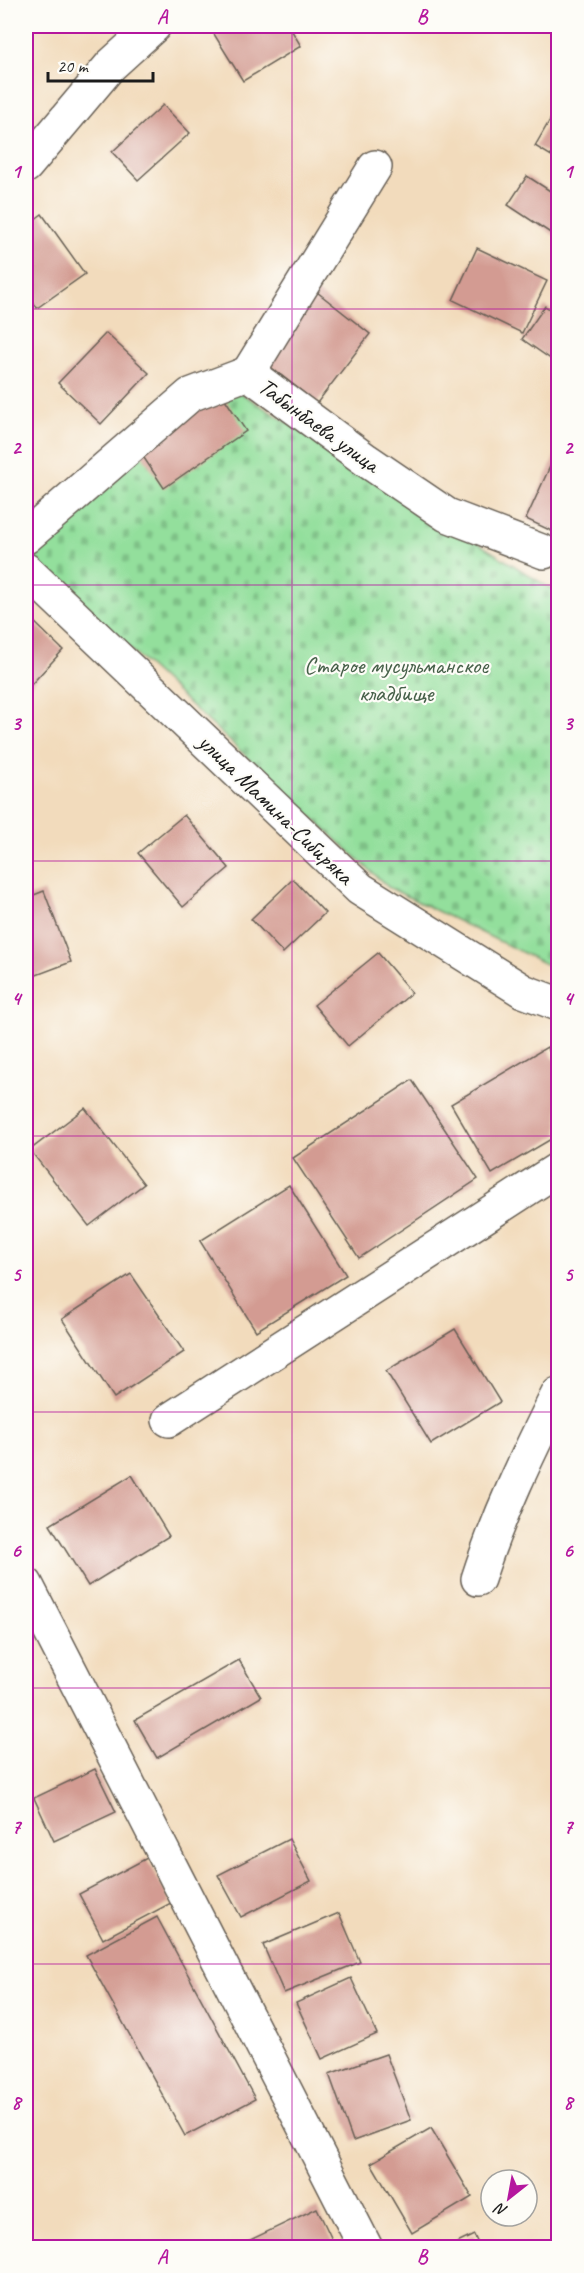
<svg xmlns="http://www.w3.org/2000/svg" width="584" height="2273" font-family="Caveat,sans-serif">
  <style>
    .cemetery { fill: url(#cemetery-stones); stroke: #587e5c; stroke-width: 1.5 }
    .building { fill: #d39b92 }
    .lines { fill: none; stroke-linecap: round; stroke-linejoin: round }
    .minor-casing { stroke: #675f54; stroke-width: 36 }
    .minor { stroke: #fff; stroke-width: 33 }
    .grid { fill: none; stroke: #b5179e; stroke-width: 1.5; stroke-opacity: 0.55 }
    .labels { text-anchor: middle; stroke-width: 4.5; stroke-linejoin: round; paint-order: stroke }
    .street-label { font-size: 24px; fill: #1c1c1c; stroke: #fdfcf7 }
    .park-label { font-size: 24px; fill: #466049; stroke: #fdfcf7 }
    .neatline { fill: none; stroke: #b5179e; stroke-width: 2 }
    .grid-label { font-size: 20px; text-anchor: middle; font-weight: bold; fill: #b5179e }
  </style>
  <defs>
    <pattern id="cemetery-stones" width="16" height="16" patternUnits="userSpaceOnUse" patternTransform="scale(1.5)"><rect width="16" height="16" fill="#93df9c"/><path d="M2 7V4a2 2 0 0 1 4 0v3zM10 15v-3a2 2 0 0 1 4 0v3z" fill="#7ebf86"/></pattern>
  </defs>
  <rect width="100%" height="100%" fill="#fdfcf7"/>
  <filter id="ink" filterUnits="userSpaceOnUse"><feTurbulence type="fractalNoise" baseFrequency=".0167" numOctaves="2"/><feDisplacementMap in="SourceGraphic" scale="12" xChannelSelector="R" yChannelSelector="G"/><feConvolveMatrix kernelMatrix="1 2 1 2 8 2 1 2 1" color-interpolation-filters="sRGB"/></filter>
  <filter id="wash" filterUnits="userSpaceOnUse"><feTurbulence type="fractalNoise" baseFrequency=".008" numOctaves="4" result="noise"/><feDisplacementMap in="SourceGraphic" scale="24" xChannelSelector="R" yChannelSelector="G"/><feGaussianBlur stdDeviation="1.35" result="paint"/><feColorMatrix in="noise" values="0 0 0 0 0 0 0 0 0 0 0 0 0 0 0 0 0 1.4 0 .05"/><feComposite in="paint" operator="in"/></filter>
  <g filter="url(#wash)">
    <rect width="100%" height="100%" fill="#f2dbbc"/>
    <path class="cemetery" d="M223,382L551,589L558,587V970L388,887L27,554Z"/>
    <g id="blocks">
      <g class="building">
        <path d="M209,26H289L301,46L243,81Z"/>
        <path d="M163,105L190,133L138,180L112,152Z"/>
        <path d="M558,106V160L535,146Z"/>
        <path d="M527,176L558,196V238L508,205Z"/>
        <path d="M42,214L85,274L37,308L26,291V226Z"/>
        <path d="M477,248L547,281L522,333L453,300Z"/>
        <path d="M317,292L370,334L317,403L263,361Z"/>
        <path d="M545,306L558,315V364L522,339Z"/>
        <path d="M106,333L149,373L101,424L58,383Z"/>
        <path d="M221,393L246,431L164,488L138,449Z"/>
        <path d="M558,449V534L526,519Z"/>
        <path d="M26,614L63,650L26,690Z"/>
        <path d="M184,815L229,868L183,907L138,853Z"/>
        <path d="M293,879L325,913L283,953L251,919Z"/>
        <path d="M44,891L71,962L26,979V898Z"/>
        <path d="M378,953L412,993L348,1046L314,1005Z"/>
        <path d="M547,1047L558,1066V1135L492,1174L451,1104Z"/>
        <path d="M412,1080L478,1179L359,1258L293,1158Z"/>
        <path d="M85,1108L144,1184L89,1226L30,1150Z"/>
        <path d="M289,1185L346,1275L256,1331L200,1241Z"/>
        <path d="M131,1274L184,1352L114,1398L62,1319Z"/>
        <path d="M455,1329L500,1402L431,1444L386,1371Z"/>
        <path d="M132,1475L169,1536L88,1586L50,1525Z"/>
        <path d="M239,1660L261,1697L157,1758L135,1720Z"/>
        <path d="M95,1769L116,1812L54,1841L34,1798Z"/>
        <path d="M289,1839L311,1881L241,1917L218,1875Z"/>
        <path d="M147,1858L171,1903L103,1939L79,1894Z"/>
        <path d="M339,1913L360,1962L284,1993L263,1945Z"/>
        <path d="M157,1917L255,2099L185,2136L86,1955Z"/>
        <path d="M351,1978L377,2034L322,2059L296,2003Z"/>
        <path d="M386,2054L411,2120L353,2141L329,2074Z"/>
        <path d="M431,2128L472,2197L412,2233L371,2163Z"/>
        <path d="M317,2208L336,2248H249L246,2242Z"/>
        <path d="M474,2235L480,2248H447Z"/>
      </g>
    </g>
  </g>
  <g filter="url(#ink)">
    <use href="#blocks" fill-opacity="0" stroke="#675f54" stroke-width="1.5"/>
    <g class="lines">
      <g class="minor-casing">
        <g id="minor">
          <path d="M26,166L111,65L154,26"/>
          <path d="M248,373L375,167"/>
          <path d="M26,537L190,395L248,373L366,460L447,515L544,552"/>
          <path d="M26,570L360,889L523,991L558,1004"/>
          <path d="M169,1420L558,1169"/>
          <path d="M478,1579C499,1514 528,1454 558,1394"/>
          <path d="M26,1584L366,2248"/>
        </g>
      </g>
      <use href="#minor" class="minor"/>
    </g>
  </g>
  <path class="grid" d="M292,26V2248M26,309H558M26,585H558M26,861H558M26,1136H558M26,1412H558M26,1688H558M26,1964H558"/>
  <g class="labels">
    <g class="street-label">
      <text transform="translate(319 425) rotate(36)" y="8">Табынбаева улица</text>
      <text transform="translate(276 809) rotate(44)" y="8">улица Мамина-Сибиряка</text>
    </g>
    <g class="park-label">
      <text x="396" y="673">Старое мусульманское<tspan x="396" dy="28">кладбище</tspan></text>
    </g>
  </g>
  <rect width="584" height="2273" fill="none" stroke="#fdfcf7" stroke-width="66"/>
  <g transform="translate(509 2198) rotate(211)"><circle r="28" fill="#fdfcf7" stroke="#a3a29f" stroke-width="1.5"/>
  <path d="M0-4.5L10 22L0 15L-10 22Z" fill="#b5179e"/>
  <text y="-9" font-size="16" font-weight="bold" text-anchor="middle" fill="#1c1c1c">N</text>
  </g>
  <path d="M48 72v9h105v-9" fill="none" stroke="#1c1c1c" stroke-width="3"/>
  <text x="57" y="72" font-size="18" fill="#1c1c1c" stroke="#fdfcf7" stroke-width="4.5" paint-order="stroke">20 m</text>
  <rect x="33" y="33" width="518" height="2207" class="neatline"/>
  <g class="grid-label">
    <text x="162" y="23">A</text>
    <text x="422" y="23">B</text>
    <text x="16" y="178">1</text>
    <text x="568" y="178">1</text>
    <text x="16" y="454">2</text>
    <text x="568" y="454">2</text>
    <text x="16" y="730">3</text>
    <text x="568" y="730">3</text>
    <text x="16" y="1005">4</text>
    <text x="568" y="1005">4</text>
    <text x="16" y="1281">5</text>
    <text x="568" y="1281">5</text>
    <text x="16" y="1557">6</text>
    <text x="568" y="1557">6</text>
    <text x="16" y="1833">7</text>
    <text x="568" y="1833">7</text>
    <text x="16" y="2109">8</text>
    <text x="568" y="2109">8</text>
    <text x="162" y="2263">A</text>
    <text x="422" y="2263">B</text>
  </g>
</svg>
